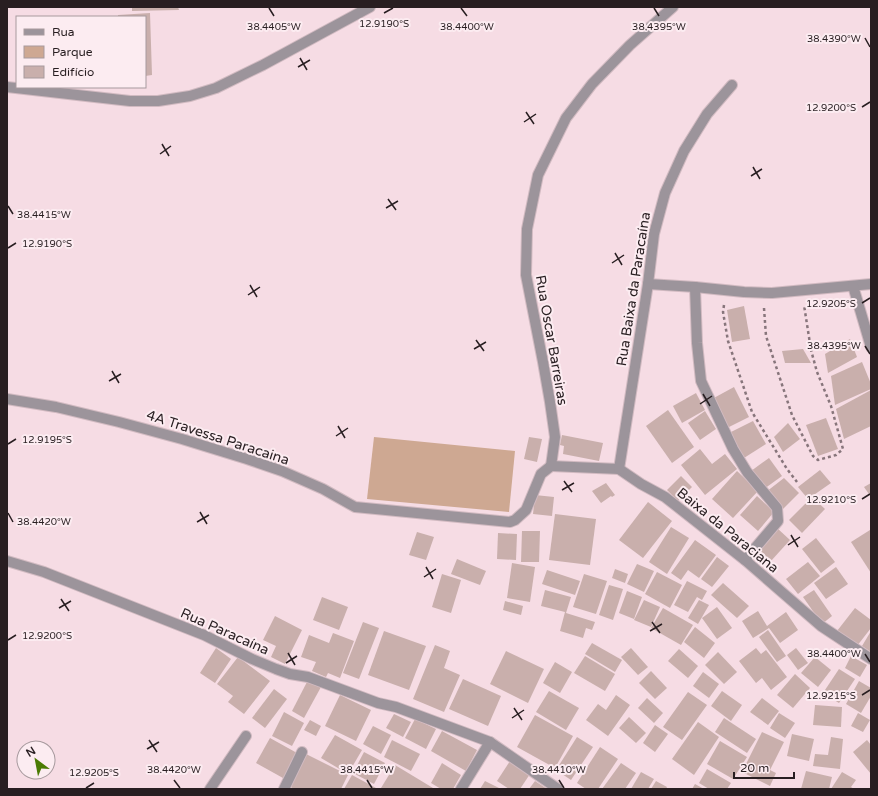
<svg xmlns="http://www.w3.org/2000/svg" width="878" height="796" font-family="'Varela Round',sans-serif">
  <style>
    .green { fill: #cea892 }
    .building { fill: #c9afac }
    .lines { fill: none; stroke-linecap: round; stroke-linejoin: round }
    .minor-casing { stroke: #d1bac1; stroke-width: 12 }
    .path { stroke: #87757b; stroke-width: 2.5; stroke-dasharray: 3 3; stroke-linecap: butt }
    .minor { stroke: #9c949b; stroke-width: 10 }
    .ticks { fill: none; stroke: #281e21; stroke-width: 1.5 }
    .labels { text-anchor: middle; stroke-width: 4; stroke-linejoin: round; paint-order: stroke }
    .street-label { font-size: 14px; fill: #281e21; stroke: #fcecf1 }
    .ticks-label { font-size: 10px; text-anchor: middle; fill: #281e21; stroke: #fcecf1; stroke-width: 4; stroke-linejoin: round; paint-order: stroke }
  </style>
  <rect width="100%" height="100%" fill="#f6dce4"/>
  <path class="green" d="M374,437L515,451L509,512L367,499Z"/>
  <g class="building">
    <path d="M132,7H178L179,10L132,11Z"/>
    <path d="M150,13L152,75L145,76V17H118V15Z"/>
    <path d="M744,306L750,339L732,342L727,310Z"/>
    <path d="M850,339L857,357L828,373L825,354Z"/>
    <path d="M803,349L811,363H785L782,351Z"/>
    <path d="M862,362L871,384V389L835,405L831,376Z"/>
    <path d="M734,387L749,417L727,428L712,399Z"/>
    <path d="M871,390V426L844,439L836,409Z"/>
    <path d="M696,393L705,410L682,423L673,406Z"/>
    <path d="M668,410L694,447L672,463L646,426Z"/>
    <path d="M705,411L716,429L700,440L688,423Z"/>
    <path d="M826,418L838,449L818,456L806,425Z"/>
    <path d="M753,421L766,444L744,458L729,433Z"/>
    <path d="M788,423L800,439L783,452L774,437Z"/>
    <path d="M562,435L603,443L599,461L563,454L564,446L560,445Z"/>
    <path d="M529,437L542,439L537,462L524,459Z"/>
    <path d="M700,449L712,464L725,454L737,469L705,495L681,465Z"/>
    <path d="M769,458L782,476L764,489L751,471Z"/>
    <path d="M820,470L831,483L808,499L798,487Z"/>
    <path d="M737,471L758,491L733,518L712,499Z"/>
    <path d="M681,476L692,487L678,501L667,490Z"/>
    <path d="M784,478L799,493L783,509L766,492Z"/>
    <path d="M606,483L615,495L612,497L611,496L601,503L592,491Z"/>
    <path d="M871,483V497L864,487Z"/>
    <path d="M535,495L554,497L552,516L533,514Z"/>
    <path d="M757,496L774,512L758,531L740,515Z"/>
    <path d="M812,497L825,509L802,533L789,520Z"/>
    <path d="M648,502L672,521L643,558L619,540Z"/>
    <path d="M555,514L596,519L590,565L549,560Z"/>
    <path d="M671,527L689,538L667,574L649,562Z"/>
    <path d="M777,528L790,540L771,561L759,550Z"/>
    <path d="M870,530L871,531V573L851,542Z"/>
    <path d="M522,531H540L539,562H521Z"/>
    <path d="M417,532L434,537L426,560L409,555Z"/>
    <path d="M498,533L517,534L516,560L497,559Z"/>
    <path d="M816,538L835,562L821,573L802,549Z"/>
    <path d="M695,540L716,555L699,578L688,570L681,580L671,573Z"/>
    <path d="M717,557L729,566L712,587L701,579Z"/>
    <path d="M457,559L486,571L480,585L451,574Z"/>
    <path d="M808,562L820,576L798,594L786,579Z"/>
    <path d="M512,563L535,567L530,602L507,598Z"/>
    <path d="M637,564L654,571L644,592L627,584Z"/>
    <path d="M836,567L848,584L826,599L814,583Z"/>
    <path d="M615,569L628,574L625,583L612,578Z"/>
    <path d="M547,570L580,581L575,595L542,584Z"/>
    <path d="M657,572L682,585L670,608L645,594Z"/>
    <path d="M442,574L461,580L451,613L432,607Z"/>
    <path d="M584,574L607,581L596,614L573,607Z"/>
    <path d="M687,581L707,591L702,600L697,597L688,612L674,605Z"/>
    <path d="M723,583L749,606L737,618L711,595Z"/>
    <path d="M609,585L623,589L613,620L599,615Z"/>
    <path d="M545,590L571,597L566,613L595,622L592,630L586,628L583,638L560,631L565,612L541,606Z"/>
    <path d="M814,590L832,616L822,624L803,597Z"/>
    <path d="M627,591L642,597L634,619L619,613Z"/>
    <path d="M322,597L348,607L339,630L313,620Z"/>
    <path d="M644,600L660,607L651,627L634,620Z"/>
    <path d="M699,600L709,605L698,624L688,618Z"/>
    <path d="M505,601L523,606L521,615L503,610Z"/>
    <path d="M717,607L732,628L717,639L702,618Z"/>
    <path d="M663,608L693,625L681,645L651,628Z"/>
    <path d="M855,608L871,620V628L857,646L837,631Z"/>
    <path d="M758,611L767,626L786,612L798,630L780,643L769,628L753,638L742,621Z"/>
    <path d="M275,616L302,630L285,664L271,657L276,646L263,640Z"/>
    <path d="M363,622L379,628L359,679L343,673Z"/>
    <path d="M695,627L715,643L704,658L684,642Z"/>
    <path d="M768,630L786,656L777,662L759,637Z"/>
    <path d="M384,631L426,646L409,690L368,675Z"/>
    <path d="M871,631V652L862,646Z"/>
    <path d="M333,633L354,641L340,678L328,673L326,677L312,671L316,662L301,657L309,635L329,643Z"/>
    <path d="M592,643L622,660L615,672L585,654Z"/>
    <path d="M435,645L450,651L444,668L460,675L444,712L413,699Z"/>
    <path d="M216,648L231,659L215,683L200,673Z"/>
    <path d="M631,648L648,667L638,675L621,657Z"/>
    <path d="M756,648L761,654L766,650L787,677L771,690L762,678L756,683L739,661Z"/>
    <path d="M796,648L808,663L798,670L787,655Z"/>
    <path d="M679,649L698,666L688,678L668,661Z"/>
    <path d="M506,651L544,669L528,703L490,684Z"/>
    <path d="M718,652L737,672L724,684L705,665Z"/>
    <path d="M585,656L615,674L605,691L574,673Z"/>
    <path d="M851,656L867,665L860,677L845,668Z"/>
    <path d="M238,657L270,681L244,714L228,702L233,696L217,684Z"/>
    <path d="M815,657L831,670L818,687L801,673Z"/>
    <path d="M555,662L572,672L560,693L543,683Z"/>
    <path d="M839,669L855,679L839,703L823,693Z"/>
    <path d="M651,671L667,688L655,699L639,683Z"/>
    <path d="M703,672L719,684L709,698L693,686Z"/>
    <path d="M795,674L810,688L793,708L777,695Z"/>
    <path d="M463,679L501,696L488,726L449,709Z"/>
    <path d="M308,680L321,687L304,718L292,711Z"/>
    <path d="M859,681L871,688V696L861,713L846,704Z"/>
    <path d="M274,689L287,699L265,728L252,718Z"/>
    <path d="M549,691L579,708L566,730L536,712Z"/>
    <path d="M722,691L742,705L731,721L711,706Z"/>
    <path d="M688,692L707,705L682,740L663,727Z"/>
    <path d="M340,695L371,710L356,741L325,726Z"/>
    <path d="M616,695L630,705L608,736L586,720L598,704L606,710Z"/>
    <path d="M647,698L663,713L654,723L638,708Z"/>
    <path d="M762,698L779,711L768,725L750,712Z"/>
    <path d="M815,705L842,707L841,727L813,725Z"/>
    <path d="M284,712L304,723L292,746L272,736Z"/>
    <path d="M779,713L795,723L785,738L770,728Z"/>
    <path d="M858,713L870,720L863,732L851,726Z"/>
    <path d="M394,714L411,722L403,737L386,728Z"/>
    <path d="M535,715L573,736L555,768L517,747Z"/>
    <path d="M629,717L646,733L636,743L619,728Z"/>
    <path d="M724,718L756,739L747,753L715,732Z"/>
    <path d="M415,719L436,729L426,749L405,738Z"/>
    <path d="M310,720L321,726L316,736L304,730Z"/>
    <path d="M698,722L719,737L694,775L672,759Z"/>
    <path d="M655,725L668,734L655,752L643,743Z"/>
    <path d="M373,726L391,735L381,754L363,744Z"/>
    <path d="M442,731L477,750L466,771L431,751Z"/>
    <path d="M762,732L784,742L770,770L776,773L770,786L742,772Z"/>
    <path d="M792,734L814,739L809,761L787,756Z"/>
    <path d="M335,735L362,750L348,774L321,758Z"/>
    <path d="M577,737L593,747L571,780L556,770Z"/>
    <path d="M831,737L843,739L840,769L813,766L815,754L828,755Z"/>
    <path d="M270,738L297,753L283,778L256,763Z"/>
    <path d="M392,740L420,754L411,771L384,757Z"/>
    <path d="M867,740L871,745V774L853,752Z"/>
    <path d="M720,741L747,757L733,779L707,764Z"/>
    <path d="M600,747L618,759L598,789H586L577,783Z"/>
    <path d="M364,752L385,763L374,784L353,773Z"/>
    <path d="M306,754L348,775L341,789H294L289,786Z"/>
    <path d="M510,761L530,774L520,789H509L497,781Z"/>
    <path d="M442,763L461,775L453,789H441L431,783Z"/>
    <path d="M621,763L636,773L625,789H602Z"/>
    <path d="M395,765L433,788V789L381,788Z"/>
    <path d="M707,769L731,783L727,789H709L699,783Z"/>
    <path d="M806,771L832,777L829,789H801Z"/>
    <path d="M641,772L654,779L648,789H631Z"/>
    <path d="M842,772L856,780L851,787L854,789H831Z"/>
    <path d="M352,775L376,788L375,789H344Z"/>
    <path d="M485,781L501,789H480Z"/>
    <path d="M535,781L547,789H529Z"/>
    <path d="M656,781L667,787L666,789H651Z"/>
    <path d="M695,784L704,789H692Z"/>
  </g>
  <g class="lines">
    <g class="minor-casing">
      <g id="minor">
        <path d="M7,87L130,101H158L190,96L216,88L263,65L370,7"/>
        <path d="M648,284L695,287L744,292L772,293L871,284"/>
        <path d="M853,286L871,347"/>
        <path d="M695,287L697,343L701,381L733,449L747,472L777,508L778,521L745,560"/>
        <path d="M7,399L56,407L119,422L182,439L247,459L282,471L323,489L355,507L510,522L515,520L526,510L541,474L551,466"/>
        <path d="M551,466L555,437L550,402L543,362L526,275L527,229L538,175L566,118L592,84L630,45L673,7"/>
        <path d="M551,466L619,469L641,484L665,497L745,560L821,626L871,659"/>
        <path d="M619,469L648,284L654,234L665,193L684,151L707,114L732,85"/>
        <path d="M7,561L44,572L204,635L252,659L276,669L290,674L308,677L378,703L396,707L490,742L558,789"/>
        <path d="M210,789L246,736"/>
        <path d="M284,789L302,752"/>
        <path d="M461,789L490,742"/>
      </g>
    </g>
    <g class="path">
      <path d="M724,305L723,312L728,341L752,412L787,469L797,482"/>
      <path d="M764,308L766,336L792,415L813,456L818,460L836,455L843,449L831,406L817,372L811,350L804,305"/>
    </g>
    <use href="#minor" class="minor"/>
  </g>
  <path class="ticks" d="M269,8L274,16M461,8L467,16M654,8L659,16M384,13L393,8M865,38L870,47M300,58L307,70M298,67L310,60M862,107L870,102M526,112L534,124M524,122L536,114M162,144L169,156M160,154L171,146M753,167L760,179M751,176L762,169M388,199L396,210M8,206L13,214M386,208L398,201M8,248L16,243M615,253L622,265M612,263L624,255M250,285L257,297M248,295L260,287M862,303L870,298M476,340L484,351M865,346L870,354M474,349L486,342M112,371L119,383M109,381L121,374M703,394L710,406M700,404L712,396M338,426L345,438M336,436L348,428M8,444L16,439M564,481L572,492M562,490L574,483M862,499L870,494M200,512L207,524M8,513L13,522M197,522L209,515M791,535L798,547M788,545L800,537M426,567L433,579M424,577L436,569M61,599L69,611M59,608L71,601M652,622L660,633M650,631L662,624M8,640L16,635M288,653L295,665M865,654L870,662M286,663L297,656M862,695L870,690M514,708L522,720M512,718L524,710M149,740L157,752M147,749L159,742M174,780L180,788M367,780L372,788M559,780L564,788M86,788L94,783"/>
  <g class="labels">
    <g class="street-label">
      <text transform="translate(633 289) rotate(-81)" y="5">Rua Baixa da Paracaína</text>
      <text transform="translate(552 340) rotate(80)" y="5">Rua Oscar Barreiras</text>
      <text transform="translate(218 437) rotate(18)" y="5">4A Travessa Paracaina</text>
      <text transform="translate(728 530) rotate(39)" y="5">Baixa da Paraciana</text>
      <text transform="translate(225 631) rotate(24)" y="5">Rua Paracaína</text>
    </g>
  </g>
  <g class="ticks-label">
    <text x="384" y="27">12.9190°S</text>
    <text x="274" y="30">38.4405°W</text>
    <text x="659" y="30">38.4395°W</text>
    <text x="467" y="30">38.4400°W</text>
    <text x="834" y="42">38.4390°W</text>
    <text x="831" y="111">12.9200°S</text>
    <text x="44" y="218">38.4415°W</text>
    <text x="47" y="247">12.9190°S</text>
    <text x="831" y="307">12.9205°S</text>
    <text x="834" y="349">38.4395°W</text>
    <text x="47" y="443">12.9195°S</text>
    <text x="831" y="503">12.9210°S</text>
    <text x="44" y="525">38.4420°W</text>
    <text x="47" y="639">12.9200°S</text>
    <text x="834" y="657">38.4400°W</text>
    <text x="831" y="699">12.9215°S</text>
    <text x="174" y="773">38.4420°W</text>
    <text x="367" y="773">38.4415°W</text>
    <text x="559" y="773">38.4410°W</text>
    <text x="94" y="776">12.9205°S</text>
  </g>
  <rect width="878" height="796" fill="none" stroke="#281e21" stroke-width="16"/>
  <rect x="16" y="16" width="130" height="72" fill="#fcecf1" stroke="#a79a9e"/>
  <rect x="24" y="29" width="20" height="6" fill="#9c949b" stroke="#a79a9e"/>
  <text x="52" y="36" font-size="12" fill="#281e21">Rua</text>
  <rect x="24" y="46" width="20" height="12" fill="#cea892" stroke="#a79a9e"/>
  <text x="52" y="56" font-size="12" fill="#281e21">Parque</text>
  <rect x="24" y="66" width="20" height="12" fill="#c9afac" stroke="#a79a9e"/>
  <text x="52" y="76" font-size="12" fill="#281e21">Edifício</text>
  <g transform="translate(36 760) rotate(328)"><circle r="19" fill="#fcecf1" stroke="#a79a9e"/>
  <path d="M0-3L7 15L0 10L-7 15Z" fill="#4b7b03"/>
  <text y="-6" font-size="11" font-weight="bold" text-anchor="middle" fill="#281e21">N</text>
  </g>
  <path d="M734 772v6h60v-6" fill="none" stroke="#281e21" stroke-width="2"/>
  <text x="740" y="772" font-size="12" fill="#281e21" stroke="#fcecf1" stroke-width="3" paint-order="stroke">20 m</text>
</svg>
